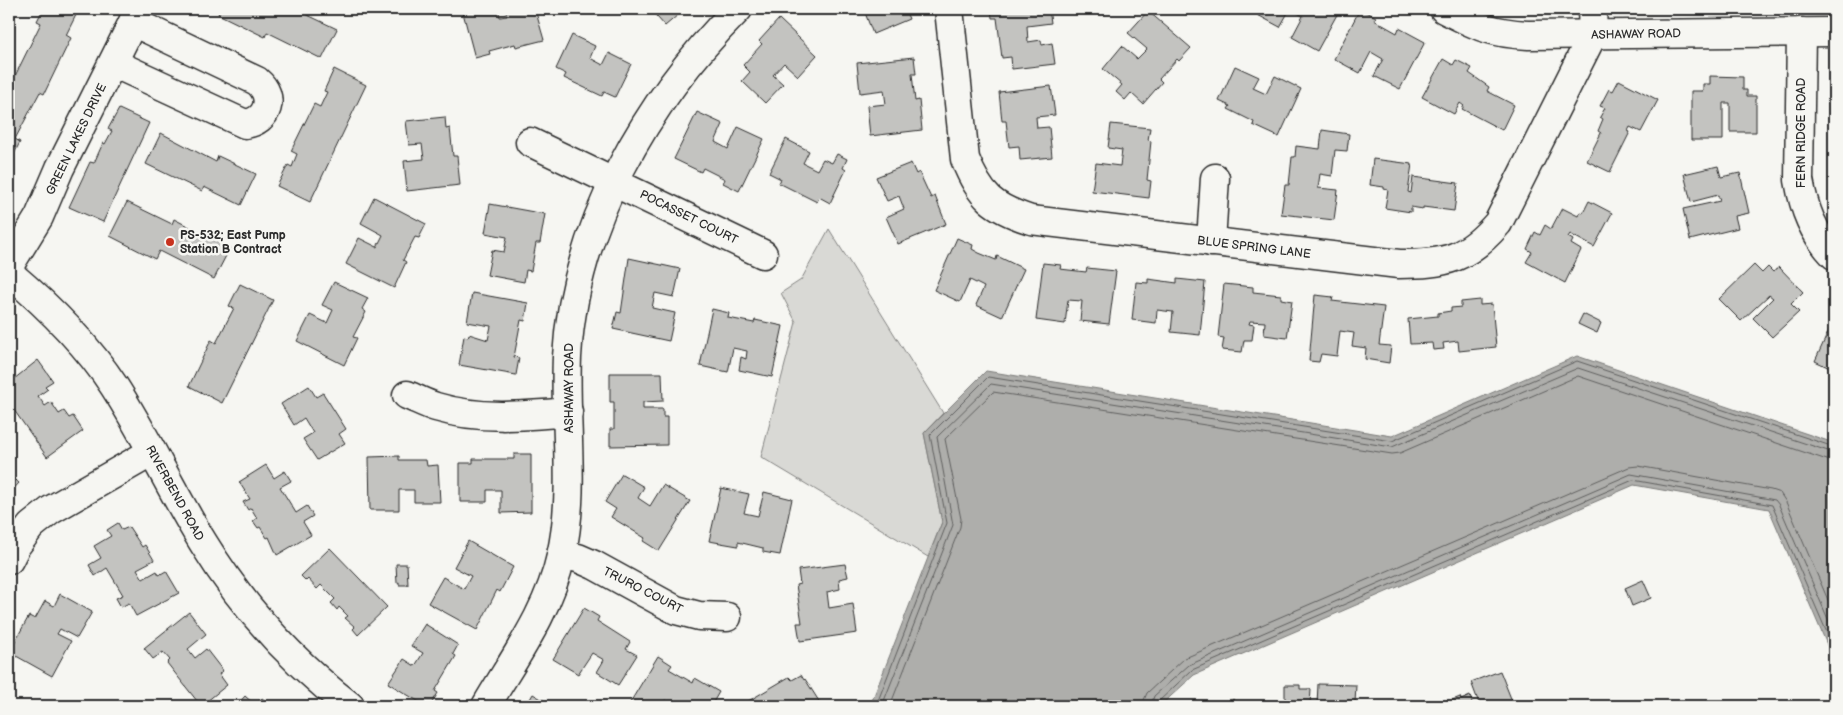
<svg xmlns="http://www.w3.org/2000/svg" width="1843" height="715" font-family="'Balsamiq Sans',sans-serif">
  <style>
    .green { fill: #d9d9d5; stroke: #828280 }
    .water { fill: #aeaeab; stroke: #7a7a78 }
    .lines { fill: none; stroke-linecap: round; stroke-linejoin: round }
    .shore { stroke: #5f5f5e; stroke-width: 1 }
    .building { fill: #c3c3c0; stroke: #2b2b2b }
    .minor-casing { stroke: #2b2b2b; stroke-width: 31 }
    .minor { stroke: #f6f6f2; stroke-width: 28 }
    .poi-dot { fill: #c8321e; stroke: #f6f6f2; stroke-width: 2 }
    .labels { text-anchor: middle; stroke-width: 5; stroke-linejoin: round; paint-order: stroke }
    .street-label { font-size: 12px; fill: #2b2b2b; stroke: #f6f6f2 }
    .poi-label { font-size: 12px; font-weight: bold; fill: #2b2b2b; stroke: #f6f6f2; text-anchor: start }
  </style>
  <rect width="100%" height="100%" fill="#f6f6f2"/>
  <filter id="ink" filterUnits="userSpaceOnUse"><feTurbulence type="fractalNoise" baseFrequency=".02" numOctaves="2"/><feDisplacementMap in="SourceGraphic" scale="10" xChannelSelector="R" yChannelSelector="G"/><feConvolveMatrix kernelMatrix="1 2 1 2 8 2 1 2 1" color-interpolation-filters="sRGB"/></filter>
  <g filter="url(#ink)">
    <path class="green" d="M829,229L943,413L924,433L942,522L928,557L761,457L796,322L781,293L801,280Z"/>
    <path class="water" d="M1577,356L1834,443V661L1769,509L1634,485L1194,675L1160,706H870L942,522L924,433L986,371L1392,436Z"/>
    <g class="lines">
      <g class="shore">
        <path d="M876,706L947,523L930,435L988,377L1392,441L1577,361L1834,447"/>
        <path d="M882,706L953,525L937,437L991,384L1392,447L1578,368L1834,453"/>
        <path d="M890,706L960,527L961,519L945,439L993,392L1392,454L1400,453L1578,376L1827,460L1834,461"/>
        <path d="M1143,706L1144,700L1147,693L1185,658L1629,467L1638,466L1771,490L1780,493L1786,502L1834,614"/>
        <path d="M1151,706L1154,696L1189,665L1631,474L1775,500L1779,505L1834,633"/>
        <path d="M1157,706L1159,701L1192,670L1633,480L1772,505L1834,649"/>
      </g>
    </g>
    <g class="building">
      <path d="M43,9H79L66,35L71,38L44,94L40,92L15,139L20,142L9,164V79L10,76L14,77L15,76L41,23L37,21Z"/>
      <path d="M221,9H295L337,29L322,59L267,32L265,37L218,14Z"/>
      <path d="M462,9H498L500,17L507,16L505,9H535L544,40L516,47L515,44L489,51L490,54L475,58Z"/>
      <path d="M650,9H685L665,26Z"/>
      <path d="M867,9H905L909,19L873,34L864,10Z"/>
      <path d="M991,9H1049L1051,23L1027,26L1028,42L1041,40L1042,45L1052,43L1055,64L1012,69L1011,57L1002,58L997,18H992Z"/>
      <path d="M1256,9H1340L1317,51L1292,37L1303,16L1290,9L1280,27L1254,13Z"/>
      <path d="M1360,9L1376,17L1374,20L1397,33L1399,28L1425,42L1400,89L1374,76L1383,59L1371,52L1360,73L1334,59Z"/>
      <path d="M1148,11L1191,48L1179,61L1177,59L1159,79L1162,82L1143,104L1131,93L1125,100L1116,92L1122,85L1103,69L1122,46L1137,59L1147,49L1128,33Z"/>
      <path d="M779,19L817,55L798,76L784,63L773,75L783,84L765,103L742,81L750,72L743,65L762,44L759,41Z"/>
      <path d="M572,35L595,46L590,58L603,65L609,53L631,64L615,97L604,92L602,96L564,78L566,74L556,69Z"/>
      <path d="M914,57L916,74H912L915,101L919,100L922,130L870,136L867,106L886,104L884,90L860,93L857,63Z"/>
      <path d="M1443,59L1453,65L1456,60L1472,68L1469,73L1489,87L1487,91L1514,105L1502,130L1462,109L1464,106L1460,103L1454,114L1422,97Z"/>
      <path d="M1235,66L1259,77L1253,88L1266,94L1275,76L1301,89L1279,137L1253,125L1254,122L1228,109L1230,106L1219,101Z"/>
      <path d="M334,69L366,85L310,202L277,186L288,165L292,167L297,154L291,151L314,104L320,107L327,92L324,91Z"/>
      <path d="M1710,76L1743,77V90H1747V96H1756V132H1730V103H1723V140H1691V91H1703V84H1710Z"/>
      <path d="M1619,80L1658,100L1641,132L1630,127L1628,131L1630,132L1610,172L1587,161L1601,133L1598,131L1603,119L1600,117L1605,108L1600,106L1609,89L1613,91Z"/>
      <path d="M1051,86L1055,115L1036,117L1037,128L1049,127L1052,157L1020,160L1019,146L1009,147L1006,121H1002L999,92Z"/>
      <path d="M119,109L149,123L103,222L69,207L90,162L94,163L103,143L105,144L112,131L108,129Z"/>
      <path d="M697,112L723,124L715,142L728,149L738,127L764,139L739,191L723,183L725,179L703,168L701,172L674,159Z"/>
      <path d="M445,117L446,129L450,128L453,156H457L460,185L407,191L404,161L424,159L422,144L409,145L406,121Z"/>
      <path d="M1111,124L1150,128L1148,140L1151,141L1147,180L1151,181L1149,198L1092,191L1096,163L1120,166L1122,150L1108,148Z"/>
      <path d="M1322,130L1349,134L1347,151L1335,150L1332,176L1320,174L1318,188L1338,190L1334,220L1281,214L1285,185H1289L1292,157H1295L1296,146L1320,149Z"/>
      <path d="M161,133L216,162L218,156L256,174L241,205L204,187L202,191L146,164Z"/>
      <path d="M786,139L809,151L803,163L817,170L823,159L832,163L837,154L847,159L843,168L846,170L830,203L819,197L817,202L779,183L781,179L769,173Z"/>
      <path d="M1373,159L1412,164L1408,192L1411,193L1413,177L1458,183L1454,211L1423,207V209L1411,207V212L1385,208L1388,190L1384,189V187L1370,185Z"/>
      <path d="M911,163L916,174L919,172L931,198L935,196L946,224L898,244L886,217L904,209L899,196L887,201L876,177Z"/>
      <path d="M1718,166L1721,177L1740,173L1749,213L1735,216L1738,228L1690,240L1683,209L1720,201L1718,195L1691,202L1684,174Z"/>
      <path d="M374,197L426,224L419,238L415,237L403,260L406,262L394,288L346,264L359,238L377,247L383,235L361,223Z"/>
      <path d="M1589,201L1612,213L1594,247L1570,234L1568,237L1573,240L1571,244L1581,250L1565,283L1526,262L1532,252L1527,249L1535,232L1540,235L1545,225L1551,229L1562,208L1578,216L1580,212L1583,213Z"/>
      <path d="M127,202L172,224L174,219L230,248L214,279L159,251L155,259L110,236Z"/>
      <path d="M490,204L545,214L540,243H536L531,271L526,270L524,282L487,275L492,250L504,252L507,237L485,233Z"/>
      <path d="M957,238L973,245L972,249L979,253L996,260L997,256L1024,269L1002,317L976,305L984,287L970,280L960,302L934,290Z"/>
      <path d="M629,258L680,269L674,297L655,293L652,308L675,313L669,341L613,329L617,312L621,313Z"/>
      <path d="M1043,263L1061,265L1060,269L1086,272L1087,268L1116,271L1109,324L1080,321L1082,301L1068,300L1065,324L1036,320Z"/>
      <path d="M1754,265L1762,273L1768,267L1773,272L1779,267L1803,292L1791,304L1799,312L1772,337L1753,318L1773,298L1769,295L1741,321L1719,299Z"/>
      <path d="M1148,279L1177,283V279L1205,282L1200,335L1171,332L1173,312L1157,310L1156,323L1132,320L1136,282L1148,283Z"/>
      <path d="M334,282L368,298L362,309L366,312L353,337L357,338L344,365L297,341L310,315L327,323L333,310L322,305Z"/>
      <path d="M240,284L273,300L222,403L189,386L211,340L216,343L234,308L229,306Z"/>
      <path d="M1224,284L1253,287V292L1281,295V299L1292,301L1287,338L1264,335L1265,322L1250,321L1249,324L1254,325L1252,340H1244L1242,352L1222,350L1224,338L1218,337Z"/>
      <path d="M472,293L528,303L525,321L521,320L514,357L519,358L516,375L459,365L464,336L468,337L469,334L488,340L491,326L467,322Z"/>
      <path d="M1315,295L1333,297L1332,301L1384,307L1379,345L1391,346L1389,363L1365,359L1366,348L1352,346L1354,333L1340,331L1337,356L1321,354L1319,362L1309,361Z"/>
      <path d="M1480,300V305L1492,304L1496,347L1459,351L1458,341L1443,343L1444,349L1433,350L1432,343L1410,344L1408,319L1438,316V313L1451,311V308L1461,307V302Z"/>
      <path d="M712,309L729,313L728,318L754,323L755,320L783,326L772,377L739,370L741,357L746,359L747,351L733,348L728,372L700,366Z"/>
      <path d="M1583,314L1601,323L1597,333L1578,324Z"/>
      <path d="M1831,326L1834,328V370L1815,361Z"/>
      <path d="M38,360L53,381L45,386L48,389L38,396L45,406L51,402L59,414L64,411L69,418L73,416L83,431L47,457L9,403V383Z"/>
      <path d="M610,373H662L663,401L643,402V409H663V417H667V445L610,446V429H614V402H610Z"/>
      <path d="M309,386L316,397L323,393L346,429L339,434L345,443L317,460L303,439L313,433L304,418L294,425L281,404Z"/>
      <path d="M514,454H531V512L501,513V490H487V502H460V463H473V459H514Z"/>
      <path d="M399,456V460H426L427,466L438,465L440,502H414V490H399V510H370L369,457Z"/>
      <path d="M266,465L274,478L285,471L291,481L280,487L296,513L307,506L313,516L303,522L311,535L277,555L269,537L267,538L260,527L258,528L253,521L257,518L251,508L248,510L243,502L250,499L239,482Z"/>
      <path d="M9,474L19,483L9,494Z"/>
      <path d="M622,474L644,487L638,498L650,506L663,485L690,501L659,551L643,541L645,538L611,517L616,509L605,502Z"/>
      <path d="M721,488L749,494L744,513L758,516L764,492L792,499L780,555L763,552V548L738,542V546L709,541Z"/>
      <path d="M118,523L122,530L129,527L142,547L145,545L154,560L137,569L143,579L157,571L159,575L166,571L179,593L136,616L129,603L121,607L116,598L123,595L107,568L95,576L89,565L101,558L94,546L111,536L107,530Z"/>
      <path d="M468,541L513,567L500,592L497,590L477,630L428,603L443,577L464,589L471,576L454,567Z"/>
      <path d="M330,548L387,607L358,635L353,629L355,627L345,618L348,616L339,607L337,610L331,603L335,599L321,585L317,589L308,579L306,581L301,576Z"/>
      <path d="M396,564H407L408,585H399V582L397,583Z"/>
      <path d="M845,564L848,577L839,579L840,589L827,592L829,608L853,604L857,633L800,641L797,623H802L796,585L800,584L798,570Z"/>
      <path d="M1643,580L1651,598L1632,606L1625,588Z"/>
      <path d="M60,594L92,612L77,638L60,629L57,634L71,641L52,676L9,652L29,616L35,619L45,601L54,606Z"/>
      <path d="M584,608L599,617L597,621L630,642L626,649L637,655L618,685L597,672L604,660L592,653L578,674L553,659Z"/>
      <path d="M189,612L206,634L188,649L195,658L206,649L223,671L219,674L227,685L201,706L167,663L170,660L163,652L153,659L144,648Z"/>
      <path d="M425,624L458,645L453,654L456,656L435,691L438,693L430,706H426L388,683L404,659L415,666L423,653L411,646Z"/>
      <path d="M658,656L672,665L669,669L693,683L695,678L719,692L711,706H675L665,700L662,706H628Z"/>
      <path d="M1500,671L1514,706H1480L1471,682Z"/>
      <path d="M801,675L804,680L805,679L822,706H740L789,677L792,680Z"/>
      <path d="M1318,684L1356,685L1355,703L1347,702V706H1314V704L1317,705Z"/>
      <path d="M1285,685H1300V689H1311L1310,706H1285Z"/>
      <path d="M533,694L553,706H526Z"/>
      <path d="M245,696L255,705L262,698L272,706H236Z"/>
      <path d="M1470,696L1473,706H1444L1443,704L1460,697L1461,700Z"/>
      <path d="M1233,699L1240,706H1226Z"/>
    </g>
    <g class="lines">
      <g class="minor-casing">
        <g id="minor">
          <path d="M949,9L965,159C980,197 993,208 1031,220L1399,264C1446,264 1467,259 1498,223L1593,34L1592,9"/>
          <path d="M1444,9C1477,26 1491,33 1528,35L1834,32"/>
          <path d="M1801,32L1799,180C1804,209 1813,233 1834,255"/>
          <path d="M113,63L245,124C268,121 276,97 257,81L133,22"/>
          <path d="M530,142L763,254"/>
          <path d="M1211,242L1215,178"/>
          <path d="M9,266L39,217L60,168L133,22L137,9"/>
          <path d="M9,273C48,306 86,343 114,386C147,437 172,493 204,544C242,606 293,662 350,706"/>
          <path d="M407,395C417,399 426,404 436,407C479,420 524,416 568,412"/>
          <path d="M561,555L578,558L594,565L676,610L699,616L727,617"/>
          <path d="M9,560L16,546L31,526L51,510L152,452"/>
          <path d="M486,706C514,658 549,611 561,556C576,490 564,423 567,357C574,226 647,100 738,9"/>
        </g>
      </g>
      <use href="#minor" class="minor"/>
    </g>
  </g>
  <circle class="poi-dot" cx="170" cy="242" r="5"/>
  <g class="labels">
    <g class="street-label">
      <text transform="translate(1636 34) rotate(-1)" y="4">ASHAWAY ROAD</text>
      <text transform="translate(1801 133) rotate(-90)" y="4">FERN RIDGE ROAD</text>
      <text transform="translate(76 139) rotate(-64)" y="4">GREEN LAKES DRIVE</text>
      <text transform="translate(689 217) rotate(26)" y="4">POCASSET COURT</text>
      <text transform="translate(1254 247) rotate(7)" y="4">BLUE SPRING LANE</text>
      <text transform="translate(569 388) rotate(-90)" y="4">ASHAWAY ROAD</text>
      <text transform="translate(175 493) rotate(61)" y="4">RIVERBEND ROAD</text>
      <text transform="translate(643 590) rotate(27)" y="4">TRURO COURT</text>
    </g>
    <g class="poi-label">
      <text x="180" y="239">PS-532; East Pump<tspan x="180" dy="14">Station B Contract</tspan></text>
    </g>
  </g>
  <rect width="1843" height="715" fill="none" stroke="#f6f6f2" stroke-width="30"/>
  <rect x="15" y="15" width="1813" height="685" fill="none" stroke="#2b2b2b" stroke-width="2" filter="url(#ink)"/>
</svg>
